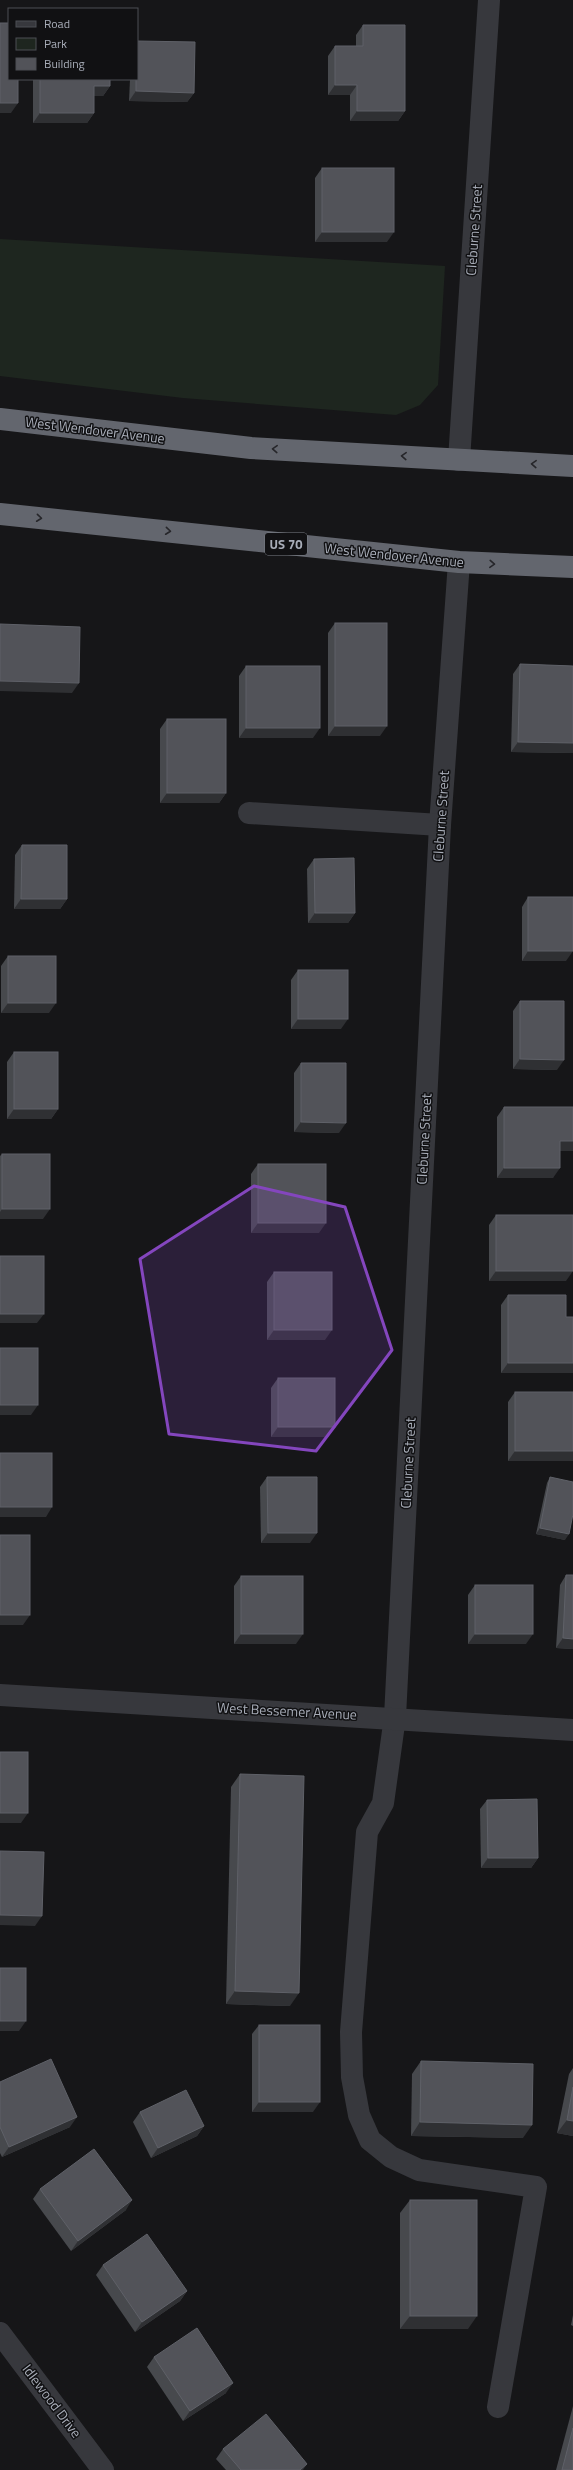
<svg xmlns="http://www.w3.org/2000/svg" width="573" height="2470" font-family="'Titillium Web',sans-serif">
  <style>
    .green { fill: #1e261f }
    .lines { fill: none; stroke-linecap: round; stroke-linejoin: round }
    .minor { stroke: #37383d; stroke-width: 22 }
    .highway { stroke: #63666e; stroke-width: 22 }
    .wall { fill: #47494d }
    .shaded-wall { fill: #2f3033 }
    .building { fill: #525359; stroke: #5f6168 }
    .oneway { stroke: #26262a }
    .marked { fill: #8446be; fill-opacity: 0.2; stroke: #8446be; stroke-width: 3; stroke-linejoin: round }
    .labels { text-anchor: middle; stroke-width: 3; stroke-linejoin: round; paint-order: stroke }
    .shield { fill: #111113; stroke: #7b7e86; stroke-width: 1 }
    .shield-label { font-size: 13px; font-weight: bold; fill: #a8adb8 }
    .street-label { font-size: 14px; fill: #a8adb8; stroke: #111113 }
  </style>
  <rect width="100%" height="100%" fill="#161618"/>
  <path class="green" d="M0,239L445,266L438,385L420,405L396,415L183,398L0,376Z"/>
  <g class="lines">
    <g class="minor">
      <path d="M459,460L489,0"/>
      <path d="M459,562L440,825L395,1717L383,1803L367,1832L351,2032L352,2077L359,2115L370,2140L391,2157L419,2170L536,2187L498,2407"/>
      <path d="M249,813L440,825"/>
      <path d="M0,1695L573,1730"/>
      <path d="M0,2333L103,2470"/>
    </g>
    <g class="highway">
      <path d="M0,419L251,448L573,466"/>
      <path d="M0,514L459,562L573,567"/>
    </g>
  </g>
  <g class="wall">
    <path d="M363,25L405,111L398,121H350V95H328V56L335,46H356V35Z"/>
    <path d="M33,79H110V86L103,96H94V113L87,123H33Z"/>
    <path d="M130,79H137L194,93L187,102L129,101Z"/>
    <path d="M322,168L387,242H315V178Z"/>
    <path d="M335,623L380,736H328V633Z"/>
    <path d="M520,664L573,666V752L572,753L511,752L513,674Z"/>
    <path d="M246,666L313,738H239V676Z"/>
    <path d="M167,719L226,793L219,803H160V729Z"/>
    <path d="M22,845L67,899L60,909H14L15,855Z"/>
    <path d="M314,859L355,913L348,923H308L307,869Z"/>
    <path d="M528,897L566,961H522V907Z"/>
    <path d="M8,956L49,1013H1V966Z"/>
    <path d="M298,970L341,1029H291V980Z"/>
    <path d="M520,1001L557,1070L513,1069V1011Z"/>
    <path d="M14,1052L58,1109L51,1119H7V1062Z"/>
    <path d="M301,1063L339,1133L294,1132V1073Z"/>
    <path d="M504,1107L573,1151H560L553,1178H497V1117Z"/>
    <path d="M2,1154L43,1219H0V1156Z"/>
    <path d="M258,1164L319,1233H251V1174Z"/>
    <path d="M496,1215L566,1281H489V1225Z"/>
    <path d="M274,1272L325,1340H267V1282Z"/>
    <path d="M508,1295L566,1317L573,1373H501V1305Z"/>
    <path d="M278,1378L328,1437H271V1388Z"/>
    <path d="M515,1392L573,1461H508V1402Z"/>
    <path d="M267,1477L310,1543H261L260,1487Z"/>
    <path d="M550,1477L565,1540L536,1534L547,1483Z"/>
    <path d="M566,1575L573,1649L556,1648L560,1585Z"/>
    <path d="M241,1576L296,1644H234V1586Z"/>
    <path d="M475,1585L526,1644H468V1595Z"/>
    <path d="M240,1774L290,2006L226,2004L231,1787Z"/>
    <path d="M487,1800L538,1858L531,1868H481L480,1809Z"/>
    <path d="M259,2025L313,2112H252V2034Z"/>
    <path d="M421,2061L523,2138L411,2136L412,2074Z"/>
    <path d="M573,2068V2136L557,2133L569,2074Z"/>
    <path d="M0,2082L70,2127L2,2157L0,2153Z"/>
    <path d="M140,2112L204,2126L197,2136L151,2158L133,2122Z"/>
    <path d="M40,2189L126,2210L71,2251L33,2199Z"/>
    <path d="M410,2200L468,2329H400V2213Z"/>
    <path d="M103,2265L187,2291L180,2301L135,2332L96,2275Z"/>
    <path d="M573,2315V2326L571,2325Z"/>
    <path d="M154,2357L226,2393L183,2421L147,2367Z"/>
    <path d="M573,2406V2470H556Z"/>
    <path d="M223,2449L303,2470H226L216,2459Z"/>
  </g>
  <g class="shaded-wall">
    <path d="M335,85H357L350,95H328Z"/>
    <path d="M94,86H110L103,96H87Z"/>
    <path d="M136,91L194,93L187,102L129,101Z"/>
    <path d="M0,103H18L11,113H0Z"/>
    <path d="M357,111H405L398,121H350Z"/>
    <path d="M40,113H94L87,123H33Z"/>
    <path d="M322,232H394L387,242H315Z"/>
    <path d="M0,681L79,683L72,693L0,691Z"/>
    <path d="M335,726H387L380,736H328Z"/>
    <path d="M246,728H320L313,738H239Z"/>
    <path d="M518,742L573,743V752L572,753L511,752Z"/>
    <path d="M167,793H226L219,803H160Z"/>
    <path d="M21,899H67L60,909H14Z"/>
    <path d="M315,913H355L348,923H308Z"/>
    <path d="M528,951H573L566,961H522Z"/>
    <path d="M8,1003H56L49,1013H1Z"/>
    <path d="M298,1019H348L341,1029H291Z"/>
    <path d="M520,1059L564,1060L557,1070L513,1069Z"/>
    <path d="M14,1109H58L51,1119H7Z"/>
    <path d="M301,1122L346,1123L339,1133L294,1132Z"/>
    <path d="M560,1141H573V1151H553Z"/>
    <path d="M504,1168H560L553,1178H497Z"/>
    <path d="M2,1209H50L43,1219H0V1212Z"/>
    <path d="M258,1223H326L319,1233H251Z"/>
    <path d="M496,1271H573L566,1281H489Z"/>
    <path d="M0,1314H44L37,1323H0Z"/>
    <path d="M274,1330H332L325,1340H267Z"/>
    <path d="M508,1363H573V1373H501Z"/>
    <path d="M0,1405H38L31,1415H0Z"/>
    <path d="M278,1427H335L328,1437H271Z"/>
    <path d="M515,1451H573V1461H508Z"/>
    <path d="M0,1507H52L46,1517H0Z"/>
    <path d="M540,1528L569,1534L565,1540L536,1534Z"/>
    <path d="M268,1533H317L310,1543H261Z"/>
    <path d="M0,1615H30L23,1625H0Z"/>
    <path d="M241,1634H303L296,1644H234Z"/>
    <path d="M475,1634H533L526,1644H468Z"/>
    <path d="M563,1638L573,1639V1649L556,1648Z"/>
    <path d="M0,1813H28L21,1823H0Z"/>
    <path d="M488,1858H538L531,1868H481Z"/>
    <path d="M0,1915L42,1916L35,1926L0,1925Z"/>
    <path d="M235,1991L299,1993L290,2006L226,2004Z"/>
    <path d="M0,2021H26L19,2031H0Z"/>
    <path d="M259,2102H320L313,2112H252Z"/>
    <path d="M77,2117L70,2127L2,2157L9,2147Z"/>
    <path d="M567,2120L573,2121V2136L557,2133Z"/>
    <path d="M420,2122L532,2125L523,2138L411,2136Z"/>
    <path d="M204,2126L197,2136L151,2158L158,2148Z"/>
    <path d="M132,2200L126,2210L71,2251L78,2241Z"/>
    <path d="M187,2291L180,2301L135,2332L142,2322Z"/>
    <path d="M410,2316H477L468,2329H400Z"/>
    <path d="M233,2383L226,2393L183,2421L190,2411Z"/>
    <path d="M307,2464L303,2470H300Z"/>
  </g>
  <g class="building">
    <path d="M0,23H9V79H18V103H0Z"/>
    <path d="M363,25H405V111H357V85H335V46H363Z"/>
    <path d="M137,41L195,42L194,93L136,91V79H137Z"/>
    <path d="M40,79H110V86H94V113H40Z"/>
    <rect x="322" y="168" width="72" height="64"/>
    <rect x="335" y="623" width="52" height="103"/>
    <path d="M0,624L80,627L79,683L0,681Z"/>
    <path d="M520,664L573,666V743L518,742Z"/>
    <rect x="246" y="666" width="74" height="62"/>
    <rect x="167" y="719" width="59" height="74"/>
    <path d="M22,845H67V899H21Z"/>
    <path d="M354,858L355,913H315L314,859Z"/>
    <rect x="528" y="897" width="45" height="54"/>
    <rect x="8" y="956" width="48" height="47"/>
    <rect x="298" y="970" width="50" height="49"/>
    <path d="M520,1001H564V1060L520,1059Z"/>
    <rect x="14" y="1052" width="44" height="57"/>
    <path d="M301,1063H346V1123L301,1122Z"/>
    <path d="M504,1107H573V1141H560V1168H504Z"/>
    <rect x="2" y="1154" width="48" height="55"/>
    <rect x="258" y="1164" width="68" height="59"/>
    <rect x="496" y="1215" width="77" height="56"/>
    <rect x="0" y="1256" width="44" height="58"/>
    <rect x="274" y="1272" width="58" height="58"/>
    <path d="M508,1295H566V1317H573V1363H508Z"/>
    <rect x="0" y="1348" width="38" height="57"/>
    <rect x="278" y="1378" width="57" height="49"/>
    <rect x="515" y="1392" width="58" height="59"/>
    <rect x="0" y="1453" width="52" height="54"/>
    <path d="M267,1477H317V1533H268Z"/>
    <path d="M550,1477L573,1482V1514L569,1534L540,1528Z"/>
    <rect x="0" y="1535" width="30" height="80"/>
    <path d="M566,1575H573V1639L563,1638Z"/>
    <rect x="241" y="1576" width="62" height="58"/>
    <rect x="475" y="1585" width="58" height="49"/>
    <rect x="0" y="1752" width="28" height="61"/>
    <path d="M240,1774L304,1776L299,1993L235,1991Z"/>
    <path d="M537,1799L538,1858H488L487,1800Z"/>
    <path d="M0,1851L44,1852L42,1916L0,1915Z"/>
    <rect x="0" y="1968" width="26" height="53"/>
    <rect x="259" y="2025" width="61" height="77"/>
    <path d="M51,2059L77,2117L9,2147L0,2127V2082Z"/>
    <path d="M421,2061L533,2064L532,2125L420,2122Z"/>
    <path d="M573,2087V2121L567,2120Z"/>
    <path d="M186,2090L204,2126L158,2148L140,2112Z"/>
    <path d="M94,2149L132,2200L78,2241L40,2189Z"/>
    <rect x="410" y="2200" width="67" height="116"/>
    <path d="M147,2234L187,2291L142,2322L103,2265Z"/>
    <path d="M197,2328L233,2383L190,2411L154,2357Z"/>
    <path d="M266,2414L307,2464L300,2470H241L223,2449Z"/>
    <path d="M573,2428V2470H562Z"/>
  </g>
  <defs><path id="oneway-chevron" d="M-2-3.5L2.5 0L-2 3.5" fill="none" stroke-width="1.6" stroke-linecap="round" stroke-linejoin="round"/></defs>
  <g class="oneway">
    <use href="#oneway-chevron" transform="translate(275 449) rotate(-177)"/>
    <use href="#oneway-chevron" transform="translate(404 456) rotate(-177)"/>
    <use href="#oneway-chevron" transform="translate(534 464) rotate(-177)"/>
    <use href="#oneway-chevron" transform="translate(39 518) rotate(6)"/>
    <use href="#oneway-chevron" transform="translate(168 531) rotate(6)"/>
    <use href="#oneway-chevron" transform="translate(492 564) rotate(3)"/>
  </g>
  <path class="marked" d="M254,1186L345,1207L392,1350L316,1451L169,1434L140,1259Z"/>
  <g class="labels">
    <rect class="shield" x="265" y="533" width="42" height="22" rx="3"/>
    <g class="shield-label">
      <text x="286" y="549">US 70</text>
    </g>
    <g class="street-label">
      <text transform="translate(474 230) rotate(-86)" y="5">Cleburne Street</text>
      <text transform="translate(95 430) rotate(7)" y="5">West Wendover Avenue</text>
      <text transform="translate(394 555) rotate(6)" y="5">West Wendover Avenue</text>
      <text transform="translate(441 816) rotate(-86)" y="5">Cleburne Street</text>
      <text transform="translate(424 1139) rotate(-87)" y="5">Cleburne Street</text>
      <text transform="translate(408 1463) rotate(-87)" y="5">Cleburne Street</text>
      <text transform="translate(287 1711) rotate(3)" y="5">West Bessemer Avenue</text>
      <text transform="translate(52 2401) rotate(53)" y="5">Idlewood Drive</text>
    </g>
  </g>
  <rect x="8" y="8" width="130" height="72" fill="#111113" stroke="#4d4f55"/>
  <rect x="16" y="21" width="20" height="6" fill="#37383d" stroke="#4d4f55"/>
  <text x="44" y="28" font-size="12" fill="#a8adb8">Road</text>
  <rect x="16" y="38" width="20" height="12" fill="#1e261f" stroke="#4d4f55"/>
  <text x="44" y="48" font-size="12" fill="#a8adb8">Park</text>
  <rect x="16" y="58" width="20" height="12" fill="#525359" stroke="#4d4f55"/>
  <text x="44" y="68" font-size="12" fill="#a8adb8">Building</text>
</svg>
